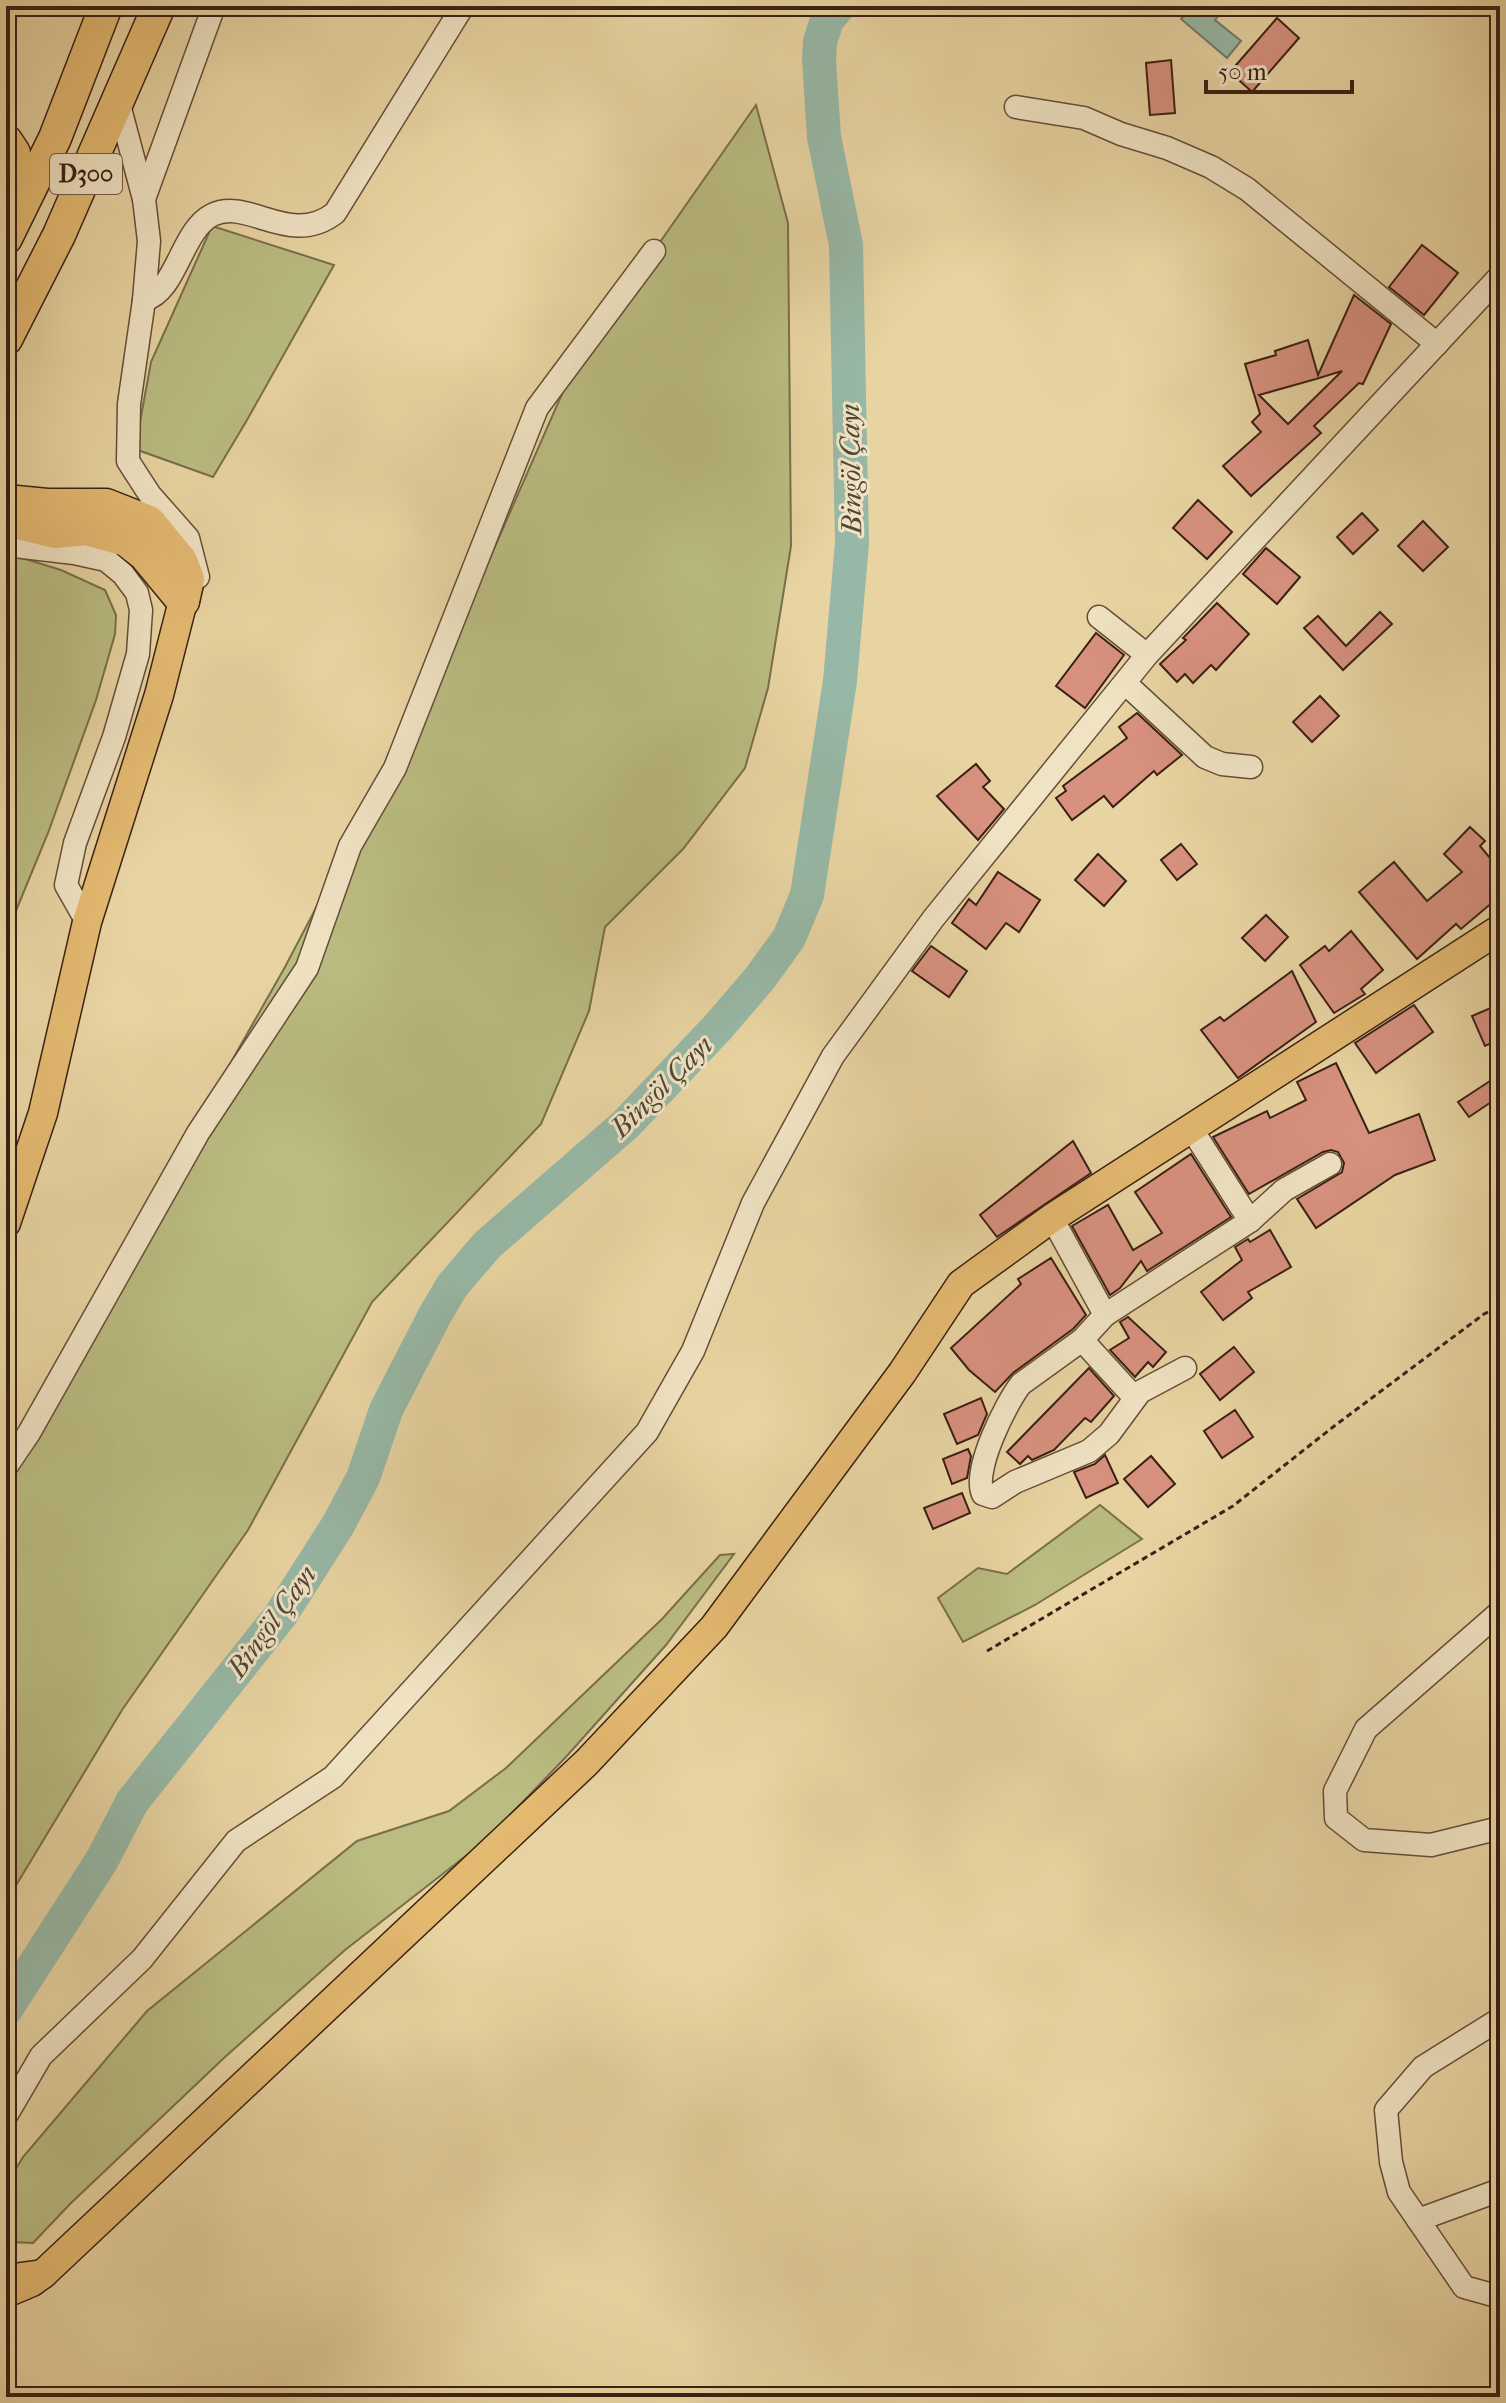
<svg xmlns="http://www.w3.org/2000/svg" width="1506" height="2403" font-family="'IM FELL French Canon',serif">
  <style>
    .green { fill: #babc82; stroke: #7a6e4b; stroke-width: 2 }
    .water { fill: #97b8a6; stroke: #727b6c; stroke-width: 2 }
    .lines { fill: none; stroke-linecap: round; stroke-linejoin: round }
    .river { stroke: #97b8a6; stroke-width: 34 }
    .building { fill: #d8917f; stroke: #3a2014; stroke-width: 2; fill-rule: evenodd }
    .minor-casing { stroke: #664d38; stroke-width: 25 }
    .major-casing { stroke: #3a2014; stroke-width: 31 }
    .highway-casing { stroke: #3a2014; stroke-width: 35 }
    .path { stroke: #3a2014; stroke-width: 3; stroke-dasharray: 6 4; stroke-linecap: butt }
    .minor { stroke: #f0e3c3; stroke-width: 22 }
    .major { stroke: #e4ba71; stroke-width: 28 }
    .highway { stroke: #e4ba71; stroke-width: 32 }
    .labels { text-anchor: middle; stroke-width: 6; stroke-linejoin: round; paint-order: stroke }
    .shield { fill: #f0e3c3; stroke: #715a48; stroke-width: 2 }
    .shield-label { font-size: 24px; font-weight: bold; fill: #3a2014 }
    .water-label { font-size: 28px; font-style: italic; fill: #514638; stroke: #f0e3c3 }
  </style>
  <rect width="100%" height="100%" fill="#e8d4a2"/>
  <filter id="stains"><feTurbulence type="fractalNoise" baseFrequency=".0025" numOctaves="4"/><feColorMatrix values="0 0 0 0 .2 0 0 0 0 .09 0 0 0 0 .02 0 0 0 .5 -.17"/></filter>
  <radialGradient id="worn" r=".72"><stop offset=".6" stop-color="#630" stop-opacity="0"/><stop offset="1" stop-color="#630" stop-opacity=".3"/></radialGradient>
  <g class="green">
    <path d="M756,105L788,223L791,546L768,688L745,768L683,849L605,927L589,1011L541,1124L372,1302L248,1530L122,1710L6,1902V1459L285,967L403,742L461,624L576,362Z"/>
    <path d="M212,226L334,265L247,420L213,477L135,449L151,362Z"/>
    <path d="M6,553L61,570L105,590L116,615L115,634L96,700L48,833L6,935Z"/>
    <path d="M1100,1505L1142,1539L1035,1605L963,1642L938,1598L978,1568L1007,1574Z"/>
    <path d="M734,1554L666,1645L565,1758L485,1841L345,1950L225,2057L70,2204L33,2243L11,2242L6,2234V2185L23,2157L147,2011L357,1841L449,1811L506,1768L662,1619L720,1555Z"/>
  </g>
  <path class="water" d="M1192,6H1226L1215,20L1241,41L1227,58L1181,19Z"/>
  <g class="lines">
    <path class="river" d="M6,2009L102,1860L132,1802L280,1616L338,1525L363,1478L386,1410L435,1315L452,1286L487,1245L626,1124L718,1027L760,978L789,938L807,895L840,681L852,543L846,245L824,137L819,60L820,42L827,20L839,6"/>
  </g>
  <g class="building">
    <path d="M1277,18L1299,38L1252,92L1230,72Z"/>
    <path d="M1171,60L1175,113L1150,115L1146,63Z"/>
    <path d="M1422,245L1458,273L1424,315L1389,287Z"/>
    <path d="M1354,295L1391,324L1363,384L1359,383L1314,426L1321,433L1251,496L1223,466L1261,432L1252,422L1260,414L1245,364L1276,355L1275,351L1308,340L1318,375ZM1342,371L1288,424L1259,395L1316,379Z"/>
    <path d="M1198,500L1232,532L1207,559L1173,528Z"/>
    <path d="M1362,513L1378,530L1353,554L1337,537Z"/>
    <path d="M1423,521L1448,547L1423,571L1398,546Z"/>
    <path d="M1266,548L1300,577L1277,604L1243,574Z"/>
    <path d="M1217,603L1249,634L1216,670L1211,665L1193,683L1185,674L1177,682L1160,664L1186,640L1183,638Z"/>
    <path d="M1380,612L1392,624L1343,670L1304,628L1318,616L1346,646Z"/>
    <path d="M1096,633L1124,655L1085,708L1056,686Z"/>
    <path d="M1320,696L1339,716L1312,742L1293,722Z"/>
    <path d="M1137,713L1182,755L1157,775L1154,771L1113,807L1104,796L1072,820L1056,798L1066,791L1063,786L1127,738L1119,727Z"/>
    <path d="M976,764L990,781L983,787L1004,809L978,840L937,796Z"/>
    <path d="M1470,827L1485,841L1480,846L1500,870V896L1461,929L1456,924L1417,959L1359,892L1394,862L1427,901L1462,872L1444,854Z"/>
    <path d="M1181,844L1197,864L1177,880L1161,860Z"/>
    <path d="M1098,854L1126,881L1104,906L1075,880Z"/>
    <path d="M998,872L1040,900L1019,932L1006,923L986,949L952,923L969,899L976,905Z"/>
    <path d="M1266,915L1288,937L1265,961L1242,938Z"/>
    <path d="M1351,931L1383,970L1361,989L1365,994L1334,1013L1300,965L1325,946L1329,951Z"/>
    <path d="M931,946L967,971L949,997L912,971Z"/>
    <path d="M1292,971L1316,1022L1238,1078L1201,1030L1220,1017L1224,1021Z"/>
    <path d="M1500,1004V1039L1485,1046L1472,1016Z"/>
    <path d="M1414,1005L1433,1032L1376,1073L1355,1043Z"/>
    <path d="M1336,1063L1369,1133L1419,1114L1435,1160L1395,1175L1316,1228L1297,1199L1342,1172L1344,1163L1338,1152L1331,1150L1323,1152L1249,1194L1213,1137L1267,1111L1270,1118L1306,1100L1297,1082Z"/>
    <path d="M1493,1079L1500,1089V1096L1469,1117L1458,1102Z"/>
    <path d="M1073,1141L1091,1173L997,1237L980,1215Z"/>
    <path d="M1191,1154L1231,1217L1147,1271L1141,1261L1120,1288L1110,1295L1072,1226L1108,1205L1133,1250L1162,1233L1135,1192Z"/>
    <path d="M1270,1230L1291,1267L1248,1292L1252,1298L1223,1320L1201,1292L1242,1260L1235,1247L1248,1239L1250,1242Z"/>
    <path d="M1051,1258L1086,1315L1073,1329L1013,1373L995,1392L969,1370L951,1348L1021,1284L1018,1279Z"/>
    <path d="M1128,1317L1166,1352L1153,1367L1148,1362L1135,1377L1110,1350L1129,1338L1120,1322Z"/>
    <path d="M1234,1347L1254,1372L1220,1400L1200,1374Z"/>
    <path d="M1089,1368L1114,1396L1091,1422L1085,1418L1054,1450L1032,1460L1028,1456L1020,1464L1007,1452Z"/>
    <path d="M981,1398L987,1414L978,1435L957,1444L944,1414Z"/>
    <path d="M1235,1410L1253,1437L1222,1458L1204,1431Z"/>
    <path d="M968,1449L971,1456L967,1478L952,1484L943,1459Z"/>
    <path d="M1105,1455L1118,1483L1086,1498L1074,1472L1095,1464Z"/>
    <path d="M1151,1456L1175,1484L1148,1507L1124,1479Z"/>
    <path d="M962,1493L970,1513L933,1529L924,1508Z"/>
  </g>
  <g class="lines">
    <g class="minor-casing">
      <g id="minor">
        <path d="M118,101L144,199L149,241L144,300L129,404L128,461L150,495L188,538L198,577"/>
        <path d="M1016,107L1084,118L1121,134L1167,148L1211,167L1247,189L1437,344"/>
        <path d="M144,199L214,6"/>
        <path d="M144,300C177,291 181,231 212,215C248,197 290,248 335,213L463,6"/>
        <path d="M6,545L74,553L106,560L123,574L137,593L141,610L138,654L114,737L75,843L66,885L87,922"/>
        <path d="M1099,617L1147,655"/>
        <path d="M1125,683L1205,757L1222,764L1251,767"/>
        <path d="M1191,1128L1250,1221"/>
        <path d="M1052,1218L1105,1315L1082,1340L1021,1384C1006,1403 972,1471 983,1494L992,1497L1015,1482L1089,1451L1109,1434L1140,1392L1185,1368"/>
        <path d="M1105,1315L1250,1221L1284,1190L1330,1164"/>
        <path d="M1082,1340L1134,1397"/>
        <path d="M6,1467L29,1433L198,1133L307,968L350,846L395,768L537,408L654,251"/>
        <path d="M1500,1612L1366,1729L1335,1791L1336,1818L1364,1840L1431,1845L1500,1828"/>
        <path d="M1500,2019L1423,2067L1386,2110L1391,2162L1399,2192L1464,2287L1500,2297"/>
        <path d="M6,2116L41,2056L142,1959L236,1841L333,1777L647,1432L693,1351L753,1203L833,1056L933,919L1147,655L1500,276"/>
        <path d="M1418,2220L1500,2190"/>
      </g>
    </g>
    <g class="major-casing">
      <g id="major">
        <path d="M6,1223L43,1113L87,922L159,695L183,601"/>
        <path d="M43,2274L586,1763L714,1627L902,1373L961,1284L1052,1218L1500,929"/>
        <path d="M6,2279L43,2274L32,2282L6,2293"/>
      </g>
    </g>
    <g class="highway-casing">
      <g id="highway">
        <path d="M6,141L14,153L13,215"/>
        <path d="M6,238L55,138L106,6"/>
        <path d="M6,339L59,235L159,6"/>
        <path d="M6,501L47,505H106L149,522L181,561L188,579L183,601"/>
        <path d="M6,520L55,532L86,529L126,540L145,555L183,601"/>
      </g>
    </g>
    <path class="path" d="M987,1651L1233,1506L1333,1427L1484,1314L1500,1307"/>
    <use href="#minor" class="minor"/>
    <use href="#major" class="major"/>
    <use href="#highway" class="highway"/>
  </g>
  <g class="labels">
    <rect class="shield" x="50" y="154" width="72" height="40" rx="6"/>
    <g class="shield-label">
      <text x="86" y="182">D300</text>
    </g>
    <g class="water-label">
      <text transform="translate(850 469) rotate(-91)" y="10">Bingöl Çayı</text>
      <text transform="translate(661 1086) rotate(-45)" y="10">Bingöl Çayı</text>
      <text transform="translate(271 1621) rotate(-54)" y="10">Bingöl Çayı</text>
    </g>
  </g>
  <rect width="1506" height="2403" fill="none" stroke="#e8d4a2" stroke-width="32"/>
  <rect x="8" y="8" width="1490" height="2387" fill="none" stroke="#3a2014" stroke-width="4"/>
  <rect x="16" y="16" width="1474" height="2371" fill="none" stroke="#3a2014" stroke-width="2"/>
  <path d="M1206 80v12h146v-12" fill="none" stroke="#3a2014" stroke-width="4"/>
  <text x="1218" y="80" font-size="24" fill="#3a2014" stroke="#f0e3c3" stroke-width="6" paint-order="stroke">50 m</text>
  <rect width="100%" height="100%" filter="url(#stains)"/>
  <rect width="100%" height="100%" fill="url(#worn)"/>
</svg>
